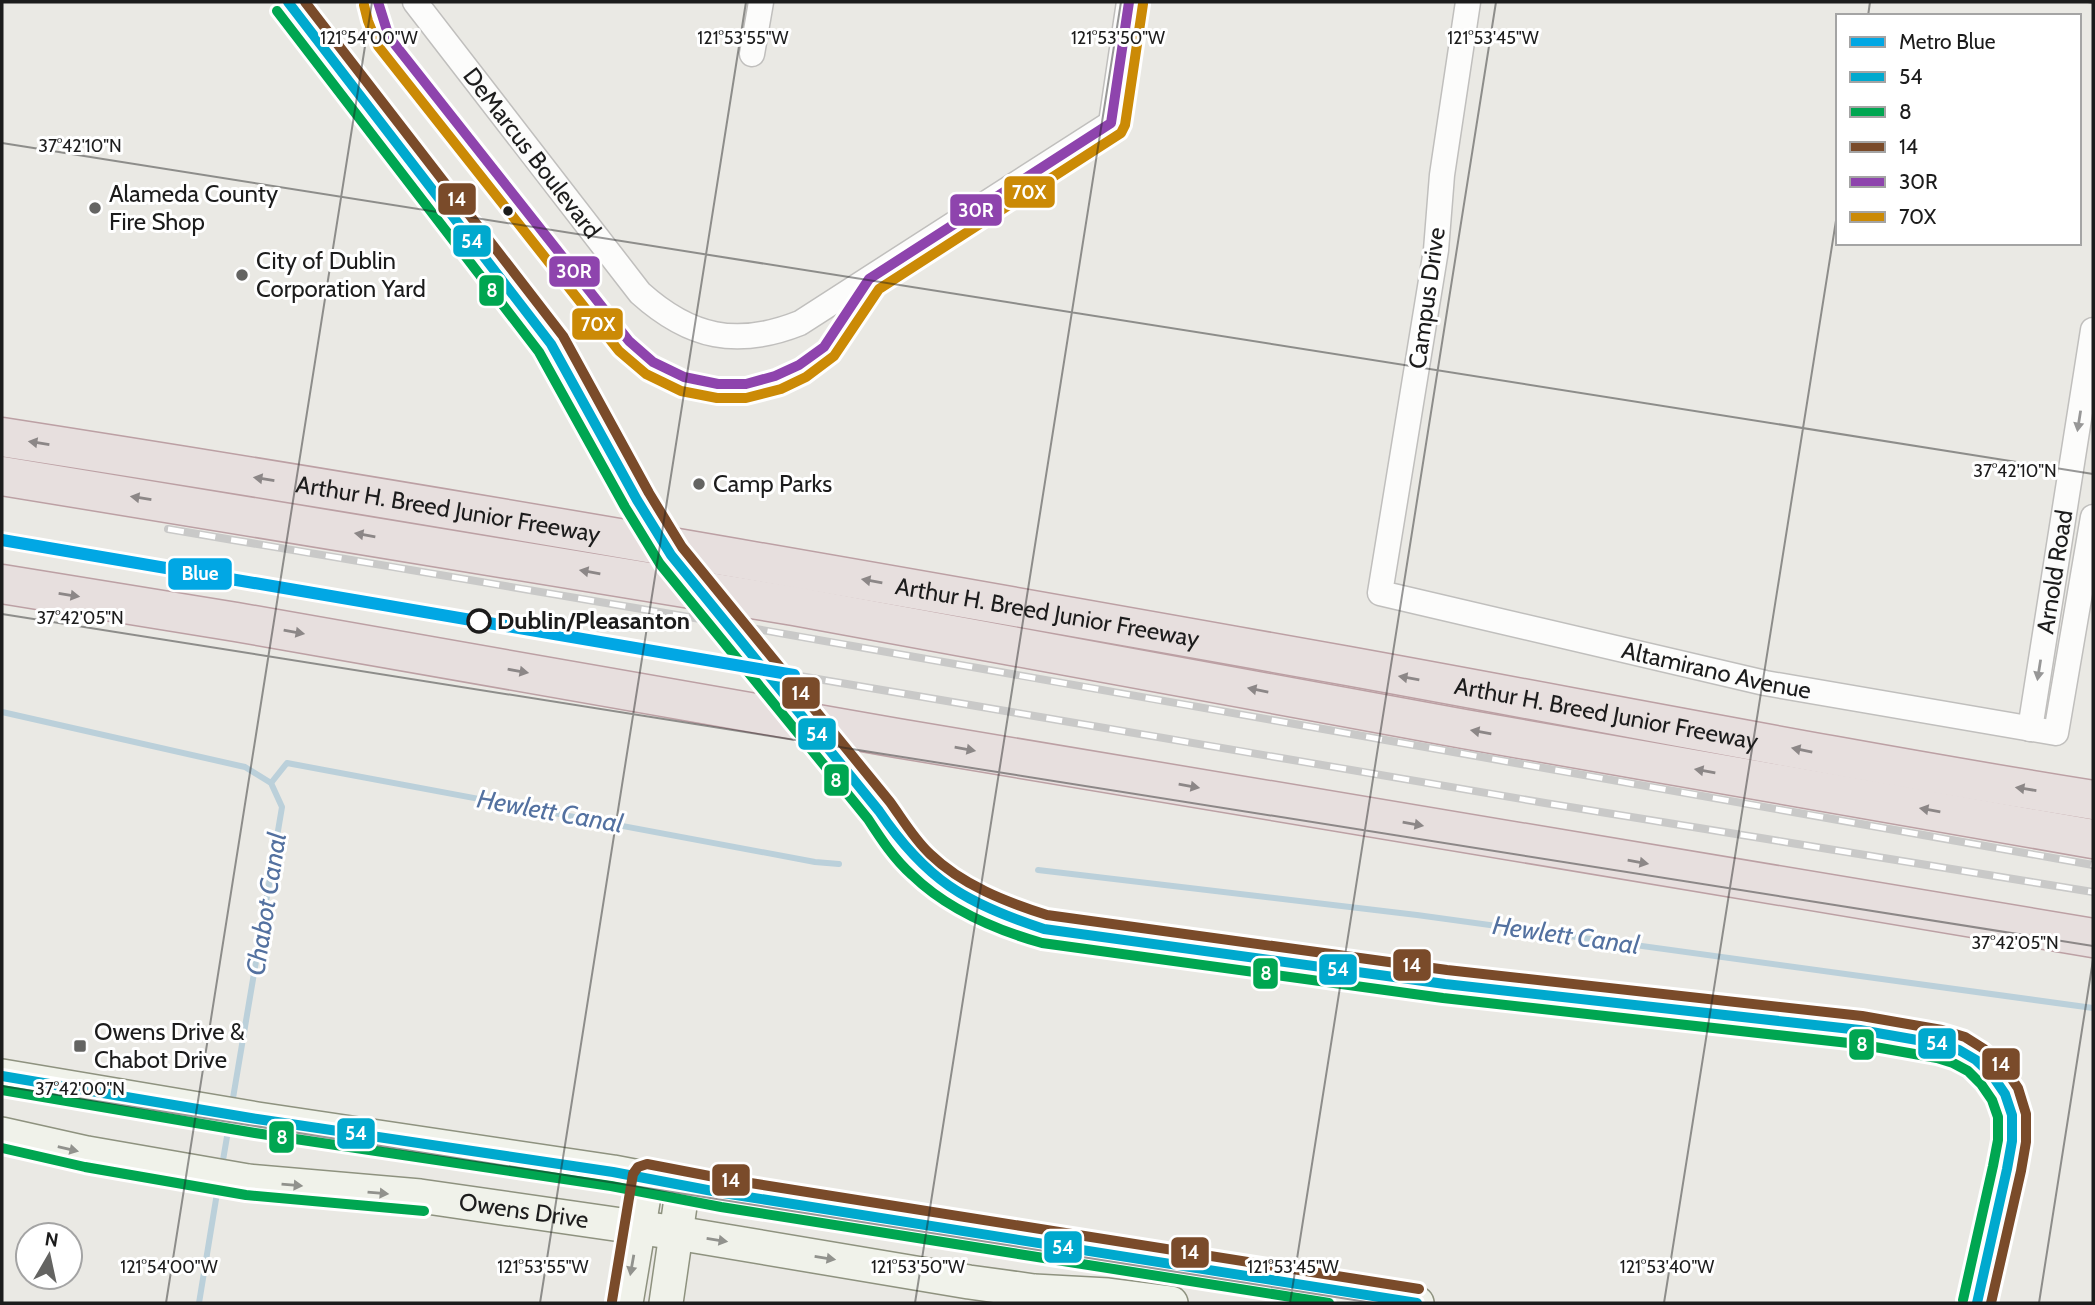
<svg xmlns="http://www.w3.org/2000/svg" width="2095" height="1305" font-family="Cabin,sans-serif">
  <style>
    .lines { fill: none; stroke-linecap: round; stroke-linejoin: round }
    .stream { stroke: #bbd0da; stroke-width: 6 }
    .street-casing { stroke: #c0bfbd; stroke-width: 27 }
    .secondary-casing { stroke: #8e927f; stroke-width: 36 }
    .highway-casing { stroke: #bca0a4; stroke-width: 41 }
    .street { stroke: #fcfcfb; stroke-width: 24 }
    .secondary { stroke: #f0f2ea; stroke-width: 33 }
    .highway { stroke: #e7dfde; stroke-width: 38 }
    .rail-casing { stroke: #c9c9c8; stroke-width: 8 }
    .rail { stroke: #fff; stroke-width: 5; stroke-dasharray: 16; stroke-linecap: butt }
    .bus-1-casing { stroke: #fff; stroke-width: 16 }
    .bus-2-casing { stroke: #fff; stroke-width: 16 }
    .bus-3-casing { stroke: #fff; stroke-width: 16 }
    .bus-4-casing { stroke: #fff; stroke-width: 16 }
    .bus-5-casing { stroke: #fff; stroke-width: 16 }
    .bus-1 { stroke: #00a9ce; stroke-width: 10 }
    .bus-2 { stroke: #00a651; stroke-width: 10 }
    .bus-3 { stroke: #7a4b2a; stroke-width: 10 }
    .bus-4 { stroke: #8e44ad; stroke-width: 10 }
    .bus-5 { stroke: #cb8a06; stroke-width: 10 }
    .metro-1-casing { stroke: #fff; stroke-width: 18 }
    .metro-1 { stroke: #01a7e4; stroke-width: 12 }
    .oneway { fill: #979797 }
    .oneway2 { fill: #8c8787 }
    .oneway3 { fill: #91928d }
    .ticks { fill: none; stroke: #1c1c1c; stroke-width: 2; stroke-opacity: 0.45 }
    .poi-dot { fill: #646462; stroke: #fff; stroke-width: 2.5 }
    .bus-dot { fill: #1c1c1c; stroke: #fff; stroke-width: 2.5 }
    .stop-dot { fill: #fff; stroke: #1c1c1c; stroke-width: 3.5 }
    .labels { text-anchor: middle; stroke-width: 6; stroke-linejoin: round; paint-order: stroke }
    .street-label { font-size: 24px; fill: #1c1c1c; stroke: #fff }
    .poi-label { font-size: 24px; fill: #1c1c1c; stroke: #fff; text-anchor: start }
    .stop-label { font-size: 24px; font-weight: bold; fill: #1c1c1c; stroke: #fff; text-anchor: start }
    .water-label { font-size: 26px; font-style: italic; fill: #5371a0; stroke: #fff }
    .ticks-label { font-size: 18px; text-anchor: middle; fill: #1c1c1c; stroke: #fff; stroke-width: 6; stroke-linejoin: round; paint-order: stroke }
    .line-badge { stroke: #fff; stroke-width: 2.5 }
    .badge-label { font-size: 19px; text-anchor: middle; font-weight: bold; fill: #fff }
  </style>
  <rect width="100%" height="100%" fill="#eae9e4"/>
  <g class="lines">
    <g class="stream">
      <path d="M2,712L245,767L271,783L282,807L232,1104"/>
      <path d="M271,783L287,763L815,862L839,864"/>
      <path d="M1038,870L1417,915L2093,1008"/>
      <path d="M222,1166L229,1125"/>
      <path d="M199,1303L218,1187"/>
    </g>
    <g class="street-casing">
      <g id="street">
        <path id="s1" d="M415,2L640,293C690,338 737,348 800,323L1111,123L1129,2"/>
        <path id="s2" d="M1468,2L1442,175L1436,250L1380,593L1765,683L2056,733L2093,517"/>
        <path d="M752,54L761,2"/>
        <path id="s3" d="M2030,729L2093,330"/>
      </g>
    </g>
    <g class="secondary-casing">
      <g id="secondary">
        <path d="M2,1076L257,1119L613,1172L723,1193L1417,1303"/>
        <path id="s4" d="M2,1134L87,1153L248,1181L420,1196L677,1233L969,1282L1034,1291L1108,1295L1171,1303"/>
        <path d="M626,1303L647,1178"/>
        <path d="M666,1303L683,1185"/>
      </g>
    </g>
    <g class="highway-casing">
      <g id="highway">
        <path id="s5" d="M2,437C452,507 900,586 1348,666C1596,711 1844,760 2093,800"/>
        <path d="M2,476L794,606L1464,729L2093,839"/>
        <path d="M2,584L236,622L897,738L2093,938"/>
      </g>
    </g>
    <use href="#street" class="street"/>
    <use href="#secondary" class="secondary"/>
    <use href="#highway" class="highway"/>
    <g class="rail-casing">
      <g id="rail">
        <path d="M168,529L683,616L2093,865"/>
        <path d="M794,675L1545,803L2093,892"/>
      </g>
    </g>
    <use href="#rail" class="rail"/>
    <g class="bus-1-casing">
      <g id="bus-1">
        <path d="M288,2L551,344L637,500L671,555L879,811C926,880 965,903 1044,929L1445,984L1860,1030L1940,1044L1959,1050L1976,1060L1992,1075L2005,1094L2012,1115V1141L2007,1169L1977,1303"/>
        <path d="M2,1076L257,1119L613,1172L723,1193L1417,1303"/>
      </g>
    </g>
    <g class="bus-2-casing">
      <g id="bus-2">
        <path d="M277,11L539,352L625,507L660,564L868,819C881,839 894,859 912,875C947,909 996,930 1042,943L1443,998L1858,1044L1937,1058L1953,1063L1968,1071L1981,1084L1992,1100L1998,1117V1140L1993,1166L1963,1300"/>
        <path d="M2,1090L255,1133L611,1186L721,1207L1329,1303"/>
        <path d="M2,1148L85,1167L246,1195L424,1211"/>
      </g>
    </g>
    <g class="bus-3-casing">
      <g id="bus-3">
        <path d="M305,2L563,336L649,493L682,547L890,802C903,820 914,839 930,854C962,885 1006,902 1047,915L1447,970L1862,1016L1942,1030L1965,1037L1984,1049L2003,1066L2018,1088L2026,1114V1142L2021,1171L1991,1303"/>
        <path d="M612,1301L633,1174L638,1167L647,1164L725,1179L1419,1289"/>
      </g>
    </g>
    <g class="bus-4-casing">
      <path id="bus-4" d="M378,2L389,37L629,341L653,362L684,377L718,384H746L775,376L799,365L824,347L869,279L1111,123L1129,2"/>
    </g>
    <g class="bus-5-casing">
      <path id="bus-5" d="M364,5L368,21L378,46L619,351L646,374L681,391L717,398H746L781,389L806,377L834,356L879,289L1121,133L1125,125L1143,4"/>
    </g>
    <use href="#bus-1" class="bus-1"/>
    <use href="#bus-2" class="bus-2"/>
    <use href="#bus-3" class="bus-3"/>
    <use href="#bus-4" class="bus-4"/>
    <use href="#bus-5" class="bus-5"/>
    <g class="metro-1-casing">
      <path id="metro-1" d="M2,540L794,675"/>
    </g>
    <use href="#metro-1" class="metro-1"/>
  </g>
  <defs><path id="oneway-solid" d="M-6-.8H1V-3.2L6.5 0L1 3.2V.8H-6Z" transform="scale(1.75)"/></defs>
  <g class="oneway">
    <use href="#oneway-solid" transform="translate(2079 421) rotate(99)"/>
    <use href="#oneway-solid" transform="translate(2039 670) rotate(99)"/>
  </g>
  <g class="oneway2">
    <use href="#oneway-solid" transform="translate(39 443) rotate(-171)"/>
    <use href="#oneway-solid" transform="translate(264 479) rotate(-171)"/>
    <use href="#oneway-solid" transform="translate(141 498) rotate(-171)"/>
    <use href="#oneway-solid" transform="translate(365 535) rotate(-170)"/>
    <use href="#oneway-solid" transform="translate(590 572) rotate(-170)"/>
    <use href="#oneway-solid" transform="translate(872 581) rotate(-170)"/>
    <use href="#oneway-solid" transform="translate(69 595) rotate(9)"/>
    <use href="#oneway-solid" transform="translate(294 632) rotate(10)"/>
    <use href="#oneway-solid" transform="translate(518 671) rotate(10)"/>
    <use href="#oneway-solid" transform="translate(1409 678) rotate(-170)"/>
    <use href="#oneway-solid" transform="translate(1258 690) rotate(-169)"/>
    <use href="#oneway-solid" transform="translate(1481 732) rotate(-170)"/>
    <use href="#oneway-solid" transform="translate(965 749) rotate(10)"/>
    <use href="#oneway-solid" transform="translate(1802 750) rotate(-169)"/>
    <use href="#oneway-solid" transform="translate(1705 771) rotate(-170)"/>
    <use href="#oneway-solid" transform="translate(1189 786) rotate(10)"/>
    <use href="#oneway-solid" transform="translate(2026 789) rotate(-171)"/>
    <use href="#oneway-solid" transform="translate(1930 810) rotate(-170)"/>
    <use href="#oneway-solid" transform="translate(1413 824) rotate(10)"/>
    <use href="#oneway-solid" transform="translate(1638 862) rotate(10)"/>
  </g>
  <g class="oneway3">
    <use href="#oneway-solid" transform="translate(68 1149) rotate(13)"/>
    <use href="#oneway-solid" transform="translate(292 1185) rotate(5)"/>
    <use href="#oneway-solid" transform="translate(378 1193) rotate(5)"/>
    <use href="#oneway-solid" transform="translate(717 1240) rotate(9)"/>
    <use href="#oneway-solid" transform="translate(825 1258) rotate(9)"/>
    <use href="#oneway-solid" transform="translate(632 1265) rotate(100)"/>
  </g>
  <path class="ticks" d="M2088,2L2093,3M1868,16L1870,2M2,143L2093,474M2,614L2093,946M2,1086L1373,1303M166,1303L372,2M540,1303L746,2M915,1303L1121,2M1290,1303L1496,2M1664,1303L1838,208M2039,1303L2093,960"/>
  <g class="poi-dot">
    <circle cx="95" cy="208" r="7"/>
    <circle cx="242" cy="275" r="7"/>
    <circle cx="699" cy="484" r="7"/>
    <rect x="73" y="1039" width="14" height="14" rx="3.5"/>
  </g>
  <circle class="bus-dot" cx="508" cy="211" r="6"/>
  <circle class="stop-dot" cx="479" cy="621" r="11"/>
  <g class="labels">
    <g class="street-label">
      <text dy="8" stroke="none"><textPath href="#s1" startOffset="191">DeMarcus Boulevard</textPath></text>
      <text transform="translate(1427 298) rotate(-82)" y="8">Campus Drive</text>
      <text dy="8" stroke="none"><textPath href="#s5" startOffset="452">Arthur H. Breed Junior Freeway</textPath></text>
      <text dy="8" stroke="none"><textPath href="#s3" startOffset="159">Arnold Road</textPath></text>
      <text dy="8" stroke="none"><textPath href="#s5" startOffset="1060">Arthur H. Breed Junior Freeway</textPath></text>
      <text dy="8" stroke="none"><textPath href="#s2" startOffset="943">Altamirano Avenue</textPath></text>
      <text dy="8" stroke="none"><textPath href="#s5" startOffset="1628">Arthur H. Breed Junior Freeway</textPath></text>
      <text dy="8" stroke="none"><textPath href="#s4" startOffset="528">Owens Drive</textPath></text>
    </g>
    <g class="poi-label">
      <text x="109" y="202">Alameda County<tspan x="109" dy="28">Fire Shop</tspan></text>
      <text x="256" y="269">City of Dublin<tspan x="256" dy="28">Corporation Yard</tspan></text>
      <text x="713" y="492">Camp Parks</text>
      <text x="94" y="1040">Owens Drive &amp;<tspan x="94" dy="28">Chabot Drive</tspan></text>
    </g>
    <g class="stop-label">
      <text x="497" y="629">Dublin/Pleasanton</text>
    </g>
    <g class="water-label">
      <text transform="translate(550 811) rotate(10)" y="9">Hewlett Canal</text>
      <text transform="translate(266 904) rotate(-81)" y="9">Chabot Canal</text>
      <text transform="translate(1566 935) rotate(8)" y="9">Hewlett Canal</text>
    </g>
  </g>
  <g class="ticks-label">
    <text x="369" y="44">121°54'00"W</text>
    <text x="743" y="44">121°53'55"W</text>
    <text x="1118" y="44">121°53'50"W</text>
    <text x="1493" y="44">121°53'45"W</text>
    <text x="80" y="152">37°42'10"N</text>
    <text x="2015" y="477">37°42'10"N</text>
    <text x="80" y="624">37°42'05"N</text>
    <text x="2015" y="949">37°42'05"N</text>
    <text x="80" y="1095">37°42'00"N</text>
    <text x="169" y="1273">121°54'00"W</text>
    <text x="543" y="1273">121°53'55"W</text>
    <text x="918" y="1273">121°53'50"W</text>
    <text x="1293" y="1273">121°53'45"W</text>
    <text x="1667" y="1273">121°53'40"W</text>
  </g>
  <g class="line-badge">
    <rect x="1003" y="175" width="53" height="34" rx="7" fill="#cb8a06"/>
    <rect x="437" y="182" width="40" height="34" rx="7" fill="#7a4b2a"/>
    <rect x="949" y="193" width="54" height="34" rx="7" fill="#8e44ad"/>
    <rect x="452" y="224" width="40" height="34" rx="7" fill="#00a9ce"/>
    <rect x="548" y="255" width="53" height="33" rx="7" fill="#8e44ad"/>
    <rect x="478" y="274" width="27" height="33" rx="7" fill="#00a651"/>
    <rect x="571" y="307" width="53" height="34" rx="7" fill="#cb8a06"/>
    <rect x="167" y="557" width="66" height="34" rx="7" fill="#01a7e4"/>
    <rect x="781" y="676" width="40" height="34" rx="7" fill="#7a4b2a"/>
    <rect x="797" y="717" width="40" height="34" rx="7" fill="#00a9ce"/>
    <rect x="823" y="763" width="27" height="34" rx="7" fill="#00a651"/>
    <rect x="1392" y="948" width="40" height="34" rx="7" fill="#7a4b2a"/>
    <rect x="1318" y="953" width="40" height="33" rx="7" fill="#00a9ce"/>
    <rect x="1252" y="957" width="27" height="33" rx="7" fill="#00a651"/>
    <rect x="1917" y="1027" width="40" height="33" rx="7" fill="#00a9ce"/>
    <rect x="1848" y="1028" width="27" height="33" rx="7" fill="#00a651"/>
    <rect x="1981" y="1047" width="40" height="34" rx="7" fill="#7a4b2a"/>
    <rect x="336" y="1117" width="40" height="33" rx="7" fill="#00a9ce"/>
    <rect x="268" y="1120" width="27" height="34" rx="7" fill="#00a651"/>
    <rect x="711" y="1163" width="40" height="34" rx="7" fill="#7a4b2a"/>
    <rect x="1043" y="1230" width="40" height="34" rx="7" fill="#00a9ce"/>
    <rect x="1170" y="1236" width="40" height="33" rx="7" fill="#7a4b2a"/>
  </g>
  <g class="badge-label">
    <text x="1029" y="199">70X</text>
    <text x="457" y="206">14</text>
    <text x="976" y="217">30R</text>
    <text x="472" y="248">54</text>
    <text x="574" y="278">30R</text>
    <text x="492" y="297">8</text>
    <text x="598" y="331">70X</text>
    <text x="200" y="580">Blue</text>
    <text x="801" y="700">14</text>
    <text x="817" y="741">54</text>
    <text x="836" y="787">8</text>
    <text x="1412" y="972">14</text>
    <text x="1338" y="976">54</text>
    <text x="1266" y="980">8</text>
    <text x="1937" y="1050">54</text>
    <text x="1862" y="1051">8</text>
    <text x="2001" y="1071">14</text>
    <text x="356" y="1140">54</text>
    <text x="282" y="1144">8</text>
    <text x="731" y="1187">14</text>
    <text x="1063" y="1254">54</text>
    <text x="1190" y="1259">14</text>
  </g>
  <rect width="2095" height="1305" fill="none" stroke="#1c1c1c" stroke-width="7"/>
  <rect x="1836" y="14" width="245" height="231" fill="#ffffff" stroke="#a4a4a4" stroke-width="2"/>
  <rect x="1850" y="37" width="35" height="10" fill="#01a7e4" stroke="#a4a4a4" stroke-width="2"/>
  <text x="1899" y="49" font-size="21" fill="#1c1c1c">Metro Blue</text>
  <rect x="1850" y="72" width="35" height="10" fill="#00a9ce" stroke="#a4a4a4" stroke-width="2"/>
  <text x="1899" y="84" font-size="21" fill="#1c1c1c">54</text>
  <rect x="1850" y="107" width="35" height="10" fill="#00a651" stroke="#a4a4a4" stroke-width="2"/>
  <text x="1899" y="119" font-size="21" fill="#1c1c1c">8</text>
  <rect x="1850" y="142" width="35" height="10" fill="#7a4b2a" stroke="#a4a4a4" stroke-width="2"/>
  <text x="1899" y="154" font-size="21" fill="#1c1c1c">14</text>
  <rect x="1850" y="177" width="35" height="10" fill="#8e44ad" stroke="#a4a4a4" stroke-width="2"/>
  <text x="1899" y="189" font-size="21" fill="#1c1c1c">30R</text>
  <rect x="1850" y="212" width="35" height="10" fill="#cb8a06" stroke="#a4a4a4" stroke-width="2"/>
  <text x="1899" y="224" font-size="21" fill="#1c1c1c">70X</text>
  <g transform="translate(49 1256) rotate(9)"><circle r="33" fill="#ffffff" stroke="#a4a4a4" stroke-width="2"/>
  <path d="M0-5L12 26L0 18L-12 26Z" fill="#646462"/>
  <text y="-10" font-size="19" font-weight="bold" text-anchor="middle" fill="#1c1c1c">N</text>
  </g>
</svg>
